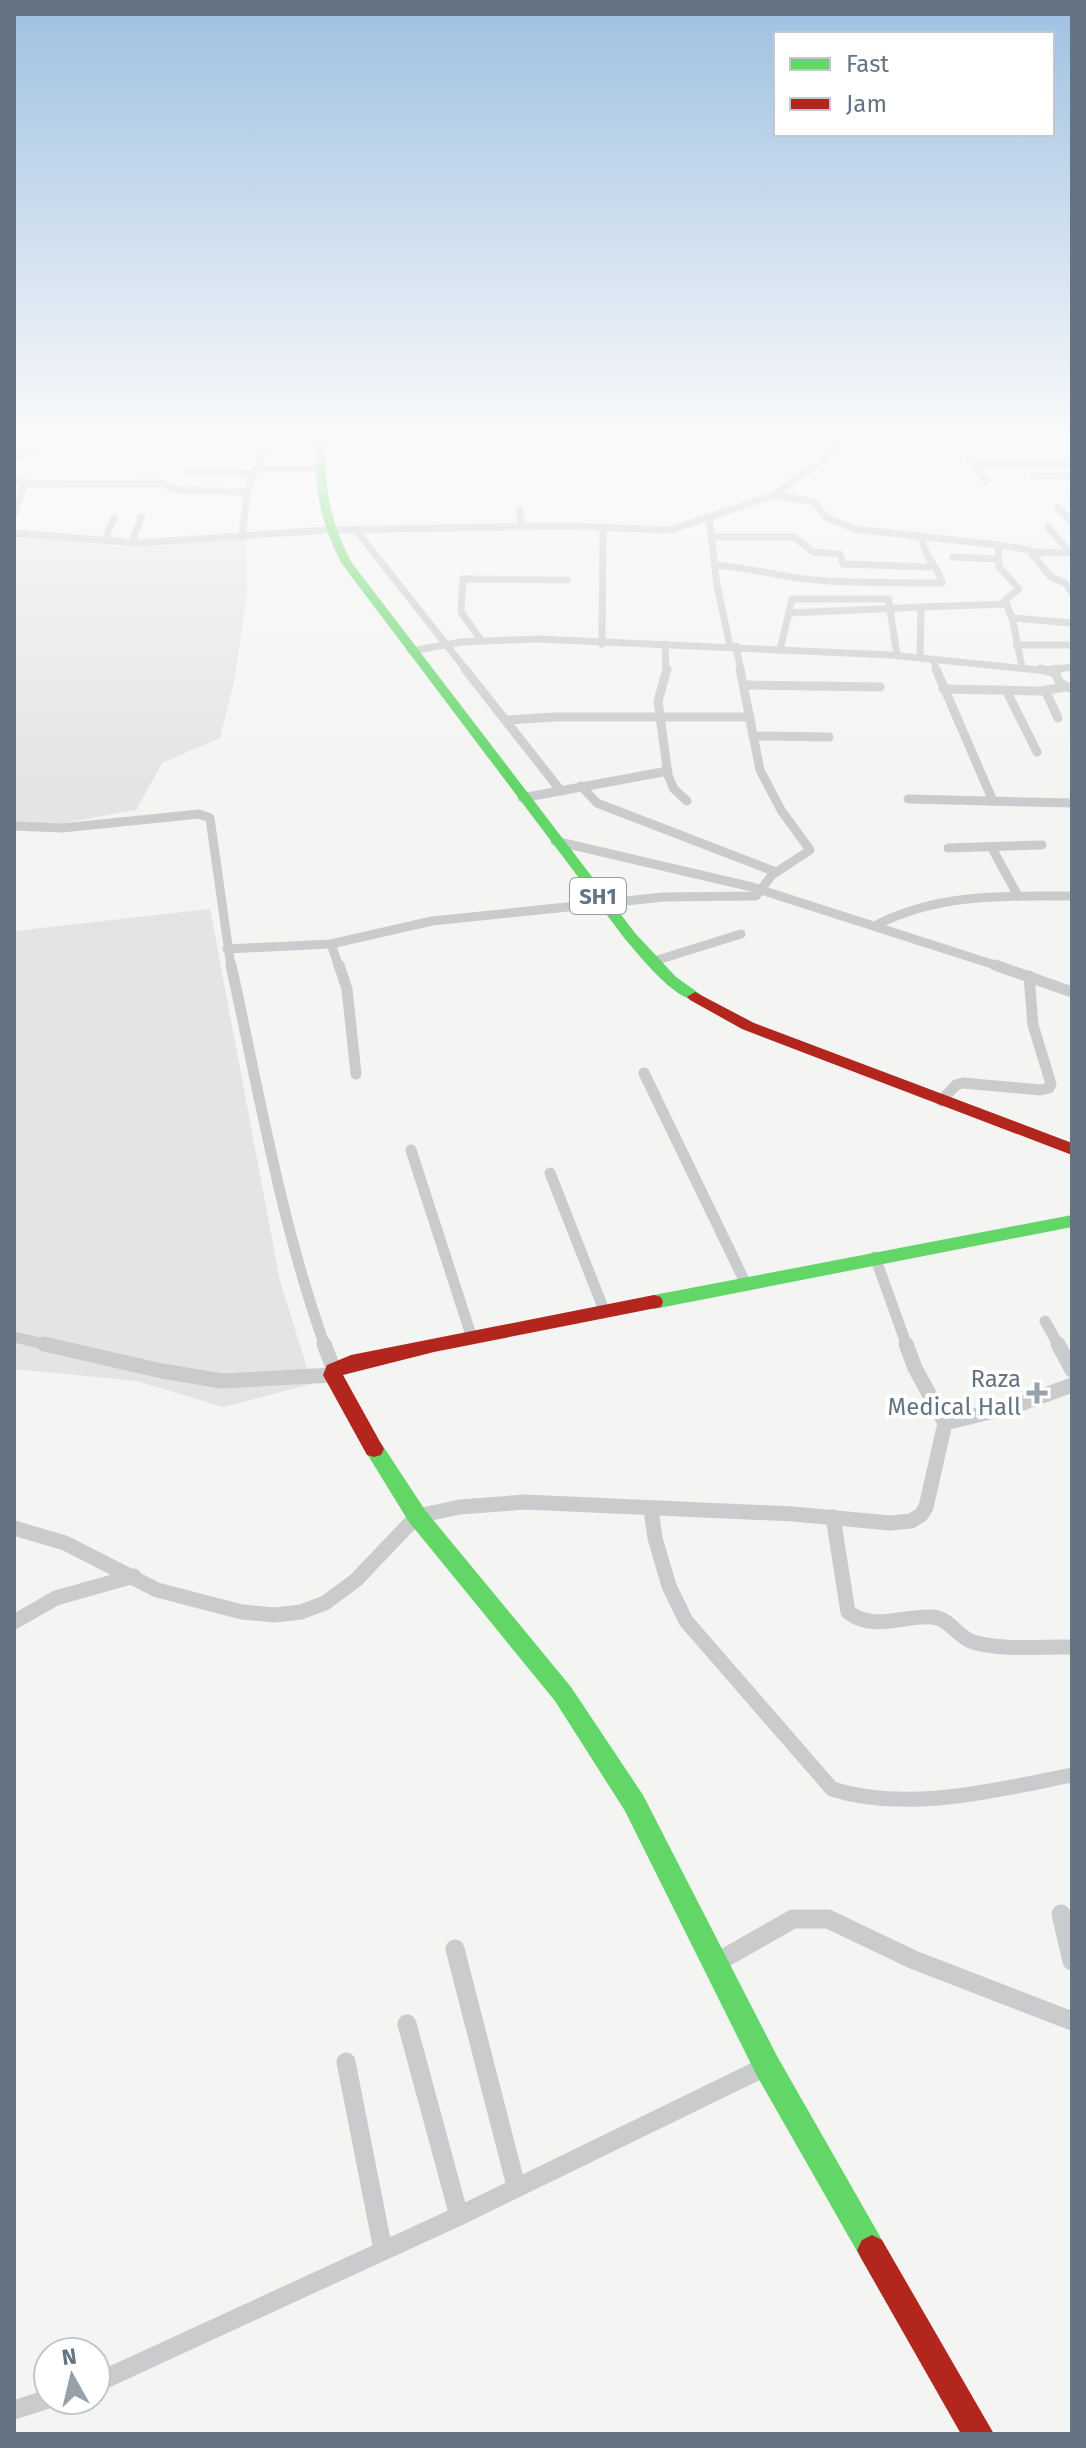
<svg xmlns="http://www.w3.org/2000/svg" width="1086" height="2448" font-family="'Fira Sans',sans-serif">
  <style>
    .built { fill: #e3e4e4 }
    .lines { fill: none; stroke-linecap: round; stroke-linejoin: round }
    .street-far4 { stroke: #cacbcc; stroke-width: 7 }
    .street-far3 { stroke: #cacbcc; stroke-width: 9 }
    .street-far2 { stroke: #cacbcc; stroke-width: 11 }
    .street-far1 { stroke: #cacbcc; stroke-width: 15 }
    .street { stroke: #cacbcc; stroke-width: 19 }
    .fast { fill: #63d668; fill-rule: evenodd }
    .jam { fill: #b3261e; fill-rule: evenodd }
    .poi-dot { fill: #97a1aa; stroke: #fff; stroke-width: 3 }
    .labels { text-anchor: middle; stroke-width: 8; stroke-linejoin: round; paint-order: stroke }
    .shield { fill: #fff; stroke: #939ea8; stroke-width: 2 }
    .shield-label { font-size: 22px; font-weight: bold; fill: #657482 }
    .poi-label { font-size: 24px; fill: #657482; stroke: #fff; text-anchor: end }
  </style>
  <rect width="100%" height="100%" fill="#f4f4f3"/>
  <g class="built">
    <path d="M50,536L107,547L246,539L247,592L235,677L220,738L162,763L136,810L44,827H14V537Z"/>
    <path d="M210,909L280,1281L312,1384L223,1407L137,1381L14,1369V931Z"/>
  </g>
  <g class="lines">
    <g class="street-far4">
      <path d="M268,441L321,439"/>
      <path d="M1053,445L1072,446"/>
      <path d="M14,459L66,438"/>
      <path d="M969,459L986,482"/>
      <path d="M975,467L987,464L1072,465"/>
      <path d="M257,469H318"/>
      <path d="M189,471L254,474"/>
      <path d="M1034,475L1072,476"/>
      <path d="M14,480L30,484L160,483L178,490L247,492"/>
      <path d="M774,495L814,502L827,518L855,529L998,545L999,567L1019,589L1005,600L1013,621L1022,667"/>
      <path d="M1058,508L1072,522"/>
      <path d="M519,509L522,527"/>
      <path d="M14,514L24,485"/>
      <path d="M709,518L717,585L730,646"/>
      <path d="M1048,527L1070,553"/>
      <path d="M356,530L467,671"/>
      <path d="M14,533L137,543L328,530L561,526L671,530L774,495L830,455L841,438"/>
      <path d="M242,536L248,488L269,438"/>
      <path d="M711,537H794L813,552L840,554L843,564L930,567"/>
      <path d="M104,542L114,518"/>
      <path d="M132,542L141,517"/>
      <path d="M998,545L1029,550L1051,577L1065,583L1072,593"/>
      <path d="M1031,552L1072,553"/>
      <path d="M953,557L997,559"/>
      <path d="M714,565C746,567 773,575 805,579C850,584 897,582 942,583C939,565 925,563 922,537"/>
      <path d="M889,603L897,655"/>
      <path d="M921,607L1007,604"/>
      <path d="M790,613L921,607L920,657"/>
      <path d="M1012,618L1072,623"/>
      <path d="M481,640L461,612L463,579L567,580"/>
      <path d="M602,644L603,527"/>
      <path d="M665,644L666,671"/>
      <path d="M1016,645H1072"/>
      <path d="M736,646L741,671"/>
      <path d="M780,650L792,599H889"/>
      <path d="M411,651L461,642L538,639L891,655L1048,671"/>
      <path d="M933,659L937,671"/>
      <path d="M1051,670L1072,667"/>
    </g>
    <g class="street-far3">
      <path d="M465,669L561,791"/>
      <path d="M667,669L658,701L668,775L674,789L687,801"/>
      <path d="M936,669L993,801"/>
      <path d="M1041,669L1055,673L1060,683L1072,689"/>
      <path d="M1051,670L1059,669"/>
      <path d="M744,685L880,687"/>
      <path d="M943,689L1040,691L1065,687"/>
      <path d="M1006,690L1037,752"/>
      <path d="M1045,690L1058,718"/>
      <path d="M508,720L554,717H750"/>
      <path d="M753,736L829,737"/>
      <path d="M581,786L597,803L776,872"/>
      <path d="M522,798L668,771"/>
      <path d="M908,799L1072,803"/>
      <path d="M14,826L62,828L199,814L210,818L231,967"/>
      <path d="M555,841L752,887L1001,967"/>
      <path d="M948,848L1042,845"/>
      <path d="M992,848L1018,896"/>
      <path d="M878,924C941,893 1004,896 1072,896"/>
      <path d="M331,944L339,967"/>
      <path d="M227,949L331,944L432,921L664,897L756,896L772,875L810,850L781,810L760,770L740,669"/>
      <path d="M651,962L741,934"/>
    </g>
    <g class="street-far2">
      <path d="M231,965C259,1092 281,1224 325,1346"/>
      <path d="M339,965L347,989L356,1074"/>
      <path d="M995,965L1072,992"/>
      <path d="M644,1073L746,1284"/>
      <path d="M941,1101L956,1085L963,1083L1040,1090L1049,1088L1051,1084L1033,1025L1029,976"/>
      <path d="M411,1150L472,1338"/>
      <path d="M550,1173L604,1310"/>
      <path d="M875,1257L907,1346"/>
      <path d="M1045,1321L1059,1346"/>
      <path d="M14,1337L53,1346"/>
    </g>
    <g class="street-far1">
      <path d="M44,1344L162,1371L222,1381L333,1375"/>
      <path d="M324,1344L334,1370"/>
      <path d="M906,1344L915,1368L945,1423"/>
      <path d="M1058,1344L1072,1370"/>
      <path d="M651,1510L655,1538L669,1586L686,1621L832,1789C907,1813 996,1790 1072,1775"/>
      <path d="M833,1517L848,1612C874,1632 903,1615 932,1617C950,1618 957,1637 973,1642C1004,1651 1040,1646 1072,1647"/>
      <path d="M14,1528L65,1543L157,1590L242,1612L275,1615L301,1612L325,1603L356,1580L417,1516L460,1507L525,1502L793,1514L890,1523L911,1521L921,1515L926,1507L945,1423L1015,1406L1072,1385"/>
      <path d="M14,1622L56,1598L134,1576"/>
    </g>
    <g class="street">
      <path d="M1061,1914L1072,1961"/>
      <path d="M455,1949L516,2186"/>
      <path d="M714,1964L793,1919H828L914,1960L1072,2021"/>
      <path d="M407,2024L459,2216"/>
      <path d="M346,2062L383,2250"/>
      <path d="M96,2383L459,2216L767,2066"/>
      <path d="M14,2410L48,2399"/>
    </g>
    <g class="fast">
      <path d="M316,438H326C323,484 330,523 352,563L635,933L676,977L700,994L703,997L700,1000C677,1004 640,956 625,939L342,564C320,523 313,484 316,438Z"/>
      <path d="M1072,1215V1227L654,1309L647,1307L645,1302L647,1297L654,1295Z"/>
      <path d="M374,1441L381,1443L425,1510L571,1687L643,1795L777,2056L882,2240L887,2250L882,2260L872,2265L862,2260L757,2076L625,1811L555,1701L409,1522L364,1449L367,1443Z"/>
    </g>
    <g class="jam">
      <path d="M695,992L754,1023L1072,1143V1155L742,1029L690,1000L687,997Z"/>
      <path d="M654,1295L661,1297L663,1302L661,1307L434,1352L343,1375L384,1449L381,1455L374,1457L367,1455L323,1375L327,1365L351,1355Z"/>
      <path d="M872,2235L882,2240L994,2434H961L862,2260L857,2250L862,2240Z"/>
    </g>
  </g>
  <linearGradient id="sky" x2="0" y2="1"><stop stop-color="#9dc0e1"/><stop offset="0.56" stop-color="#fafafa"/><stop offset="1" stop-color="#fafafa" stop-opacity="0"/></linearGradient>
  <rect width="1086" height="781" fill="url(#sky)"/>
  <path class="poi-dot" d="M1033 1381h8v8h8v8h-8v8h-8v-8h-8v-8h8z"/>
  <g class="labels">
    <rect class="shield" x="570" y="878" width="56" height="36" rx="6"/>
    <g class="shield-label">
      <text x="598" y="904">SH1</text>
    </g>
    <g class="poi-label">
      <text x="1021" y="1387">Raza<tspan x="1021" dy="28">Medical Hall</tspan></text>
    </g>
  </g>
  <rect width="1086" height="2448" fill="none" stroke="#657482" stroke-width="32"/>
  <rect x="774" y="32" width="280" height="104" fill="#ffffff" stroke="#c1c7cd" stroke-width="2"/>
  <rect x="790" y="58" width="40" height="12" fill="#63d668" stroke="#c1c7cd" stroke-width="2"/>
  <text x="846" y="72" font-size="24" fill="#657482">Fast</text>
  <rect x="790" y="98" width="40" height="12" fill="#b3261e" stroke="#c1c7cd" stroke-width="2"/>
  <text x="846" y="112" font-size="24" fill="#657482">Jam</text>
  <g transform="translate(72 2376) rotate(352)"><circle r="38" fill="#ffffff" stroke="#c1c7cd" stroke-width="2"/>
  <path d="M0-6L14 30L0 20L-14 30Z" fill="#97a1aa"/>
  <text y="-12" font-size="22" font-weight="bold" text-anchor="middle" fill="#657482">N</text>
  </g>
</svg>
